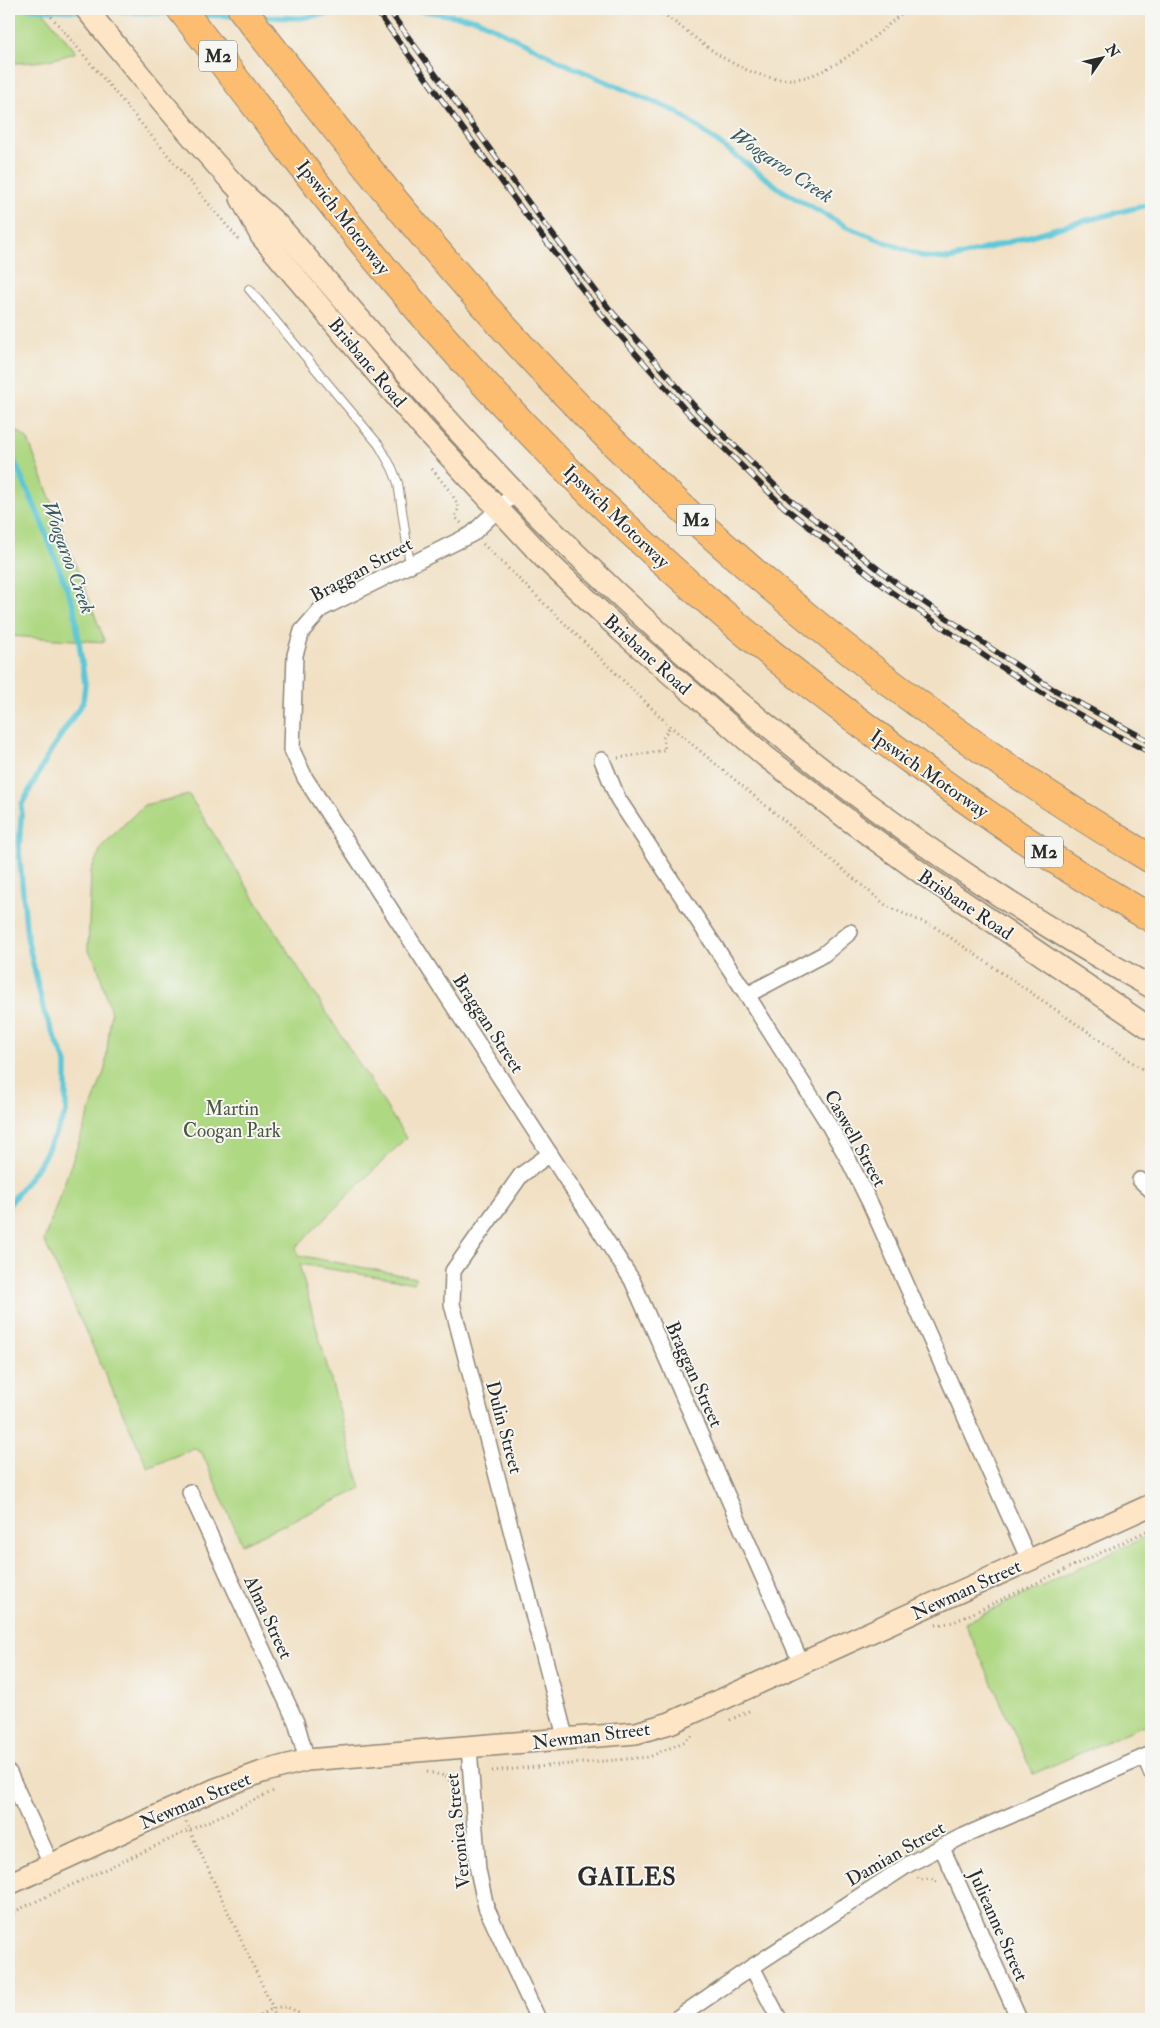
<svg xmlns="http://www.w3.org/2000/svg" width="1160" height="2028" font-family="'IM FELL Double Pica',serif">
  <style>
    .green { fill: #afd883; stroke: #6d8257 }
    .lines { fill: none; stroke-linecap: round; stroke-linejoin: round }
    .stream { stroke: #5dc7d7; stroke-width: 5.5 }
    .lane-casing { stroke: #8e8677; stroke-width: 10 }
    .street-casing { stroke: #8e8677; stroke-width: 18 }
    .secondary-casing { stroke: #8e8677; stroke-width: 24 }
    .highway-casing { stroke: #8e8677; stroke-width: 30 }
    .path { stroke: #8e8677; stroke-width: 3; stroke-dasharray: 1 4; stroke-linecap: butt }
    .lane { stroke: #fff; stroke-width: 8 }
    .street { stroke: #fff; stroke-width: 15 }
    .secondary { stroke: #fee5c5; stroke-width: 21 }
    .highway { stroke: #fcbd6f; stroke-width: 28 }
    .rail-casing { stroke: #2b2b2b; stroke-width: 5.5 }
    .rail { stroke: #f6f6f2; stroke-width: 4; stroke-dasharray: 11; stroke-linecap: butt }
    .labels { text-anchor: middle; stroke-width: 4; stroke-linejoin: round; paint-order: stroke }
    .shield { fill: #f6f6f2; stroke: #686867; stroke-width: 1 }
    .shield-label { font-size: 18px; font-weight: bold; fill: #2b2b2b }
    .street-label { font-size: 19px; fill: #2b2b2b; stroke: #f6f6f2 }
    .park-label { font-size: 19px; fill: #4c5641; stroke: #f6f6f2 }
    .water-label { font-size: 20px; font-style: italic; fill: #3a5a5f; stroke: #f6f6f2 }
    .district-label { font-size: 24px; font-weight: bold; letter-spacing: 1px; fill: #2b2b2b; stroke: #f6f6f2 }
  </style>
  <rect width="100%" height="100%" fill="#f6f6f2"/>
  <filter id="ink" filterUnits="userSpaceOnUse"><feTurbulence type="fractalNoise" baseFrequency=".02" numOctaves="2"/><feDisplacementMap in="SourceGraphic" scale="10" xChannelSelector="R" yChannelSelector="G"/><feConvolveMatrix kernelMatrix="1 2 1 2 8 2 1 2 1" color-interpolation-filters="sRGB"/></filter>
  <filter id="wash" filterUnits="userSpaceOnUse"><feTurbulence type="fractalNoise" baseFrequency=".0096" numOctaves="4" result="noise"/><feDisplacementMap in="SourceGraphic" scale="20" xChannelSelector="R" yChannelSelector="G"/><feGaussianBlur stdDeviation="1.12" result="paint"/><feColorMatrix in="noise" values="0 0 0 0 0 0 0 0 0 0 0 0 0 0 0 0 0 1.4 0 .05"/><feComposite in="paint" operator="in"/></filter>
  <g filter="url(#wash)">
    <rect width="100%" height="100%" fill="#f1e0c3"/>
    <g class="green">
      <path d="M9,9H41L76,52C54,61 32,63 9,63Z"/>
      <path d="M9,423L28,440L105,642L9,636Z"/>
      <path d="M189,795L406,1138L296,1247L298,1255L417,1278L414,1283L299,1264L361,1489L242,1544L202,1453L194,1448L148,1468L44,1240L105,1069L111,1013L97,964L88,950L91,871L102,846L144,805Z"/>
      <path d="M1151,1534V1722L1033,1774L965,1623Z"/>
    </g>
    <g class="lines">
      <g class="stream">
        <path d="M29,9L82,11"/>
        <path d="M409,9L476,19L570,66L677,112L783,191L847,227L924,257L950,259L1068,225L1151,204"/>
        <path d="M96,11L174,14"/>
        <path d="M196,15L237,16"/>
        <path d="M258,17L300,18L344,11L399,9"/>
        <path d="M9,454L13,458L40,518L74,607L85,684L83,702L50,752L22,804L19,850L27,937L44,1012L66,1063V1113L41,1162L9,1205"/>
      </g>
    </g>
  </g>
  <g filter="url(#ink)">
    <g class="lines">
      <g class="lane-casing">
        <path id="lane" d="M249,289L379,445L392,468L398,483L410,565"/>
      </g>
      <g class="street-casing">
        <g id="street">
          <path d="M515,493L472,534L321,609L302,631L295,655L292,750L305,778L632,1280L802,1665"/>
          <path d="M602,760L618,799L747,995L826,1120L846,1155L870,1203L1029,1560"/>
          <path d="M747,995L824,954L850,932"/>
          <path d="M550,1154L521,1175L453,1271L452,1304L566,1740"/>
          <path d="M1140,1180L1151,1190"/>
          <path d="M190,1492L296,1722L307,1760"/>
          <path d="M469,1747L478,1870L486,1907L538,2019"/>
          <path d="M1145,1757L1151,1772"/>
          <path d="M9,1773L51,1864"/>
          <path d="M942,1848L1019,2019"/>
          <path d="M752,1967L779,2019"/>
          <path d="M676,2019L752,1967L909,1864L959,1838L1151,1754"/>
        </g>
      </g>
      <g class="secondary-casing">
        <g id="secondary">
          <path d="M86,9C134,67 181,127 232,182C246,198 265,211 280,227C373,333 463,443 564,542C739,715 936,868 1151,987"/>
          <path d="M241,198L261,236L422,427L544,558L621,631L765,756L847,819L924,875L1151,1029"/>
          <path d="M9,1884L216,1789L262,1772L307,1760L636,1733L670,1723L1151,1505"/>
        </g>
      </g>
      <g class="highway-casing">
        <g id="highway">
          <path d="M181,9C253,101 322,195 397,284C499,405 612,521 734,623C792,672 853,718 915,763C991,818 1069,872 1151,918"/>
          <path d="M242,9C357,158 476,306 610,439C772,599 955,742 1151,859"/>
        </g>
      </g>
      <g class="path">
        <path d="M45,9L239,240"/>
        <path d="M654,9C676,21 695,39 716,53C740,69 772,84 802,78C838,70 880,33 906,9"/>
        <path d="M432,469L452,494L459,507L455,517L461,523"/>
        <path d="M483,544L670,726L888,907L935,927L1151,1075"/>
        <path d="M618,758L665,750L663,738L670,726"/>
        <path d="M936,1625L954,1622L1151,1529"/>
        <path d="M730,1720L751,1710"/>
        <path d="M492,1771L649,1757L686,1741L692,1736"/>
        <path d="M427,1772L445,1776L455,1775"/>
        <path d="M446,1776L454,1787"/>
        <path d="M186,1822L272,2006L276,2019"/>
        <path d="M918,1878L919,1880L931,1879L940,1884"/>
        <path d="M9,1914L276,1790"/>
        <path d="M257,2019C273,2005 289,2001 304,2019"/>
      </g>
      <use href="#lane" class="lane"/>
      <use href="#street" class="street"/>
      <use href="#secondary" class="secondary"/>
      <use href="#highway" class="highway"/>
      <g class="rail-casing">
        <g id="rail">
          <path d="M375,9L527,216L601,314L690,415L784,507L890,591L992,661L1048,697L1116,735L1151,753"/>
          <path d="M388,9L535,211L608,307L697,409L790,500L896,583L998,653L1053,689L1151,742"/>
        </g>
      </g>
      <use href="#rail" class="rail"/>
    </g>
  </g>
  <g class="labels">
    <g class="shield">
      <rect x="199" y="40.5" width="38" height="31" rx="4"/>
      <rect x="677" y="504.5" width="38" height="31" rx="4"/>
      <rect x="1025" y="836.5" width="38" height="31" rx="4"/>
    </g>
    <g class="shield-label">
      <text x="218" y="62">M2</text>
      <text x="696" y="526">M2</text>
      <text x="1044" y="858">M2</text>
    </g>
    <g class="street-label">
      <text transform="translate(344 217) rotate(52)" y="7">Ipswich Motorway</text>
      <text transform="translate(368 362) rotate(50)" y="7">Brisbane Road</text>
      <text transform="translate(617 516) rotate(44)" y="7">Ipswich Motorway</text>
      <text transform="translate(361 569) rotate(-29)" y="7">Braggan Street</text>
      <text transform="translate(648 654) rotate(42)" y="7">Brisbane Road</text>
      <text transform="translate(930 773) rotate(35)" y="7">Ipswich Motorway</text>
      <text transform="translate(966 904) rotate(34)" y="7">Brisbane Road</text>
      <text transform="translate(489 1023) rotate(57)" y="7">Braggan Street</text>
      <text transform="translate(856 1138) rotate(61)" y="7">Caswell Street</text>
      <text transform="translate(695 1374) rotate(66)" y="7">Braggan Street</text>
      <text transform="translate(505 1427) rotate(75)" y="7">Dulin Street</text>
      <text transform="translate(966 1589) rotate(-25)" y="7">Newman Street</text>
      <text transform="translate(269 1617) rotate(65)" y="7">Alma Street</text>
      <text transform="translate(591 1735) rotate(-7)" y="7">Newman Street</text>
      <text transform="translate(195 1800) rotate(-23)" y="7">Newman Street</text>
      <text transform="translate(457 1831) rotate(-96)" y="7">Veronica Street</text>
      <text transform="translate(895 1853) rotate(-30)" y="7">Damian Street</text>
      <text transform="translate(999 1925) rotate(66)" y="7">Julieanne Street</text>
    </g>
    <g class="park-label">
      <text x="232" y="1115">Martin<tspan x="232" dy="22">Coogan Park</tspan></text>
    </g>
    <g class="water-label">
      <text transform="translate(782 165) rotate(34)" y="7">Woogaroo Creek</text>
      <text transform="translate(69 557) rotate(70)" y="7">Woogaroo Creek</text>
    </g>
    <g class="district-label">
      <text x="627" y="1885">GAILES</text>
    </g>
  </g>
  <rect width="1160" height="2028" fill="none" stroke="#f6f6f2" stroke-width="30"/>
  <g transform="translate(1102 58) rotate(56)" stroke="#f6f6f2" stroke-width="4" paint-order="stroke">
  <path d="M0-4L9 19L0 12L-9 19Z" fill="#2b2b2b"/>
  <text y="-8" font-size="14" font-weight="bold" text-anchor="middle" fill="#2b2b2b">N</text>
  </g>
</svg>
